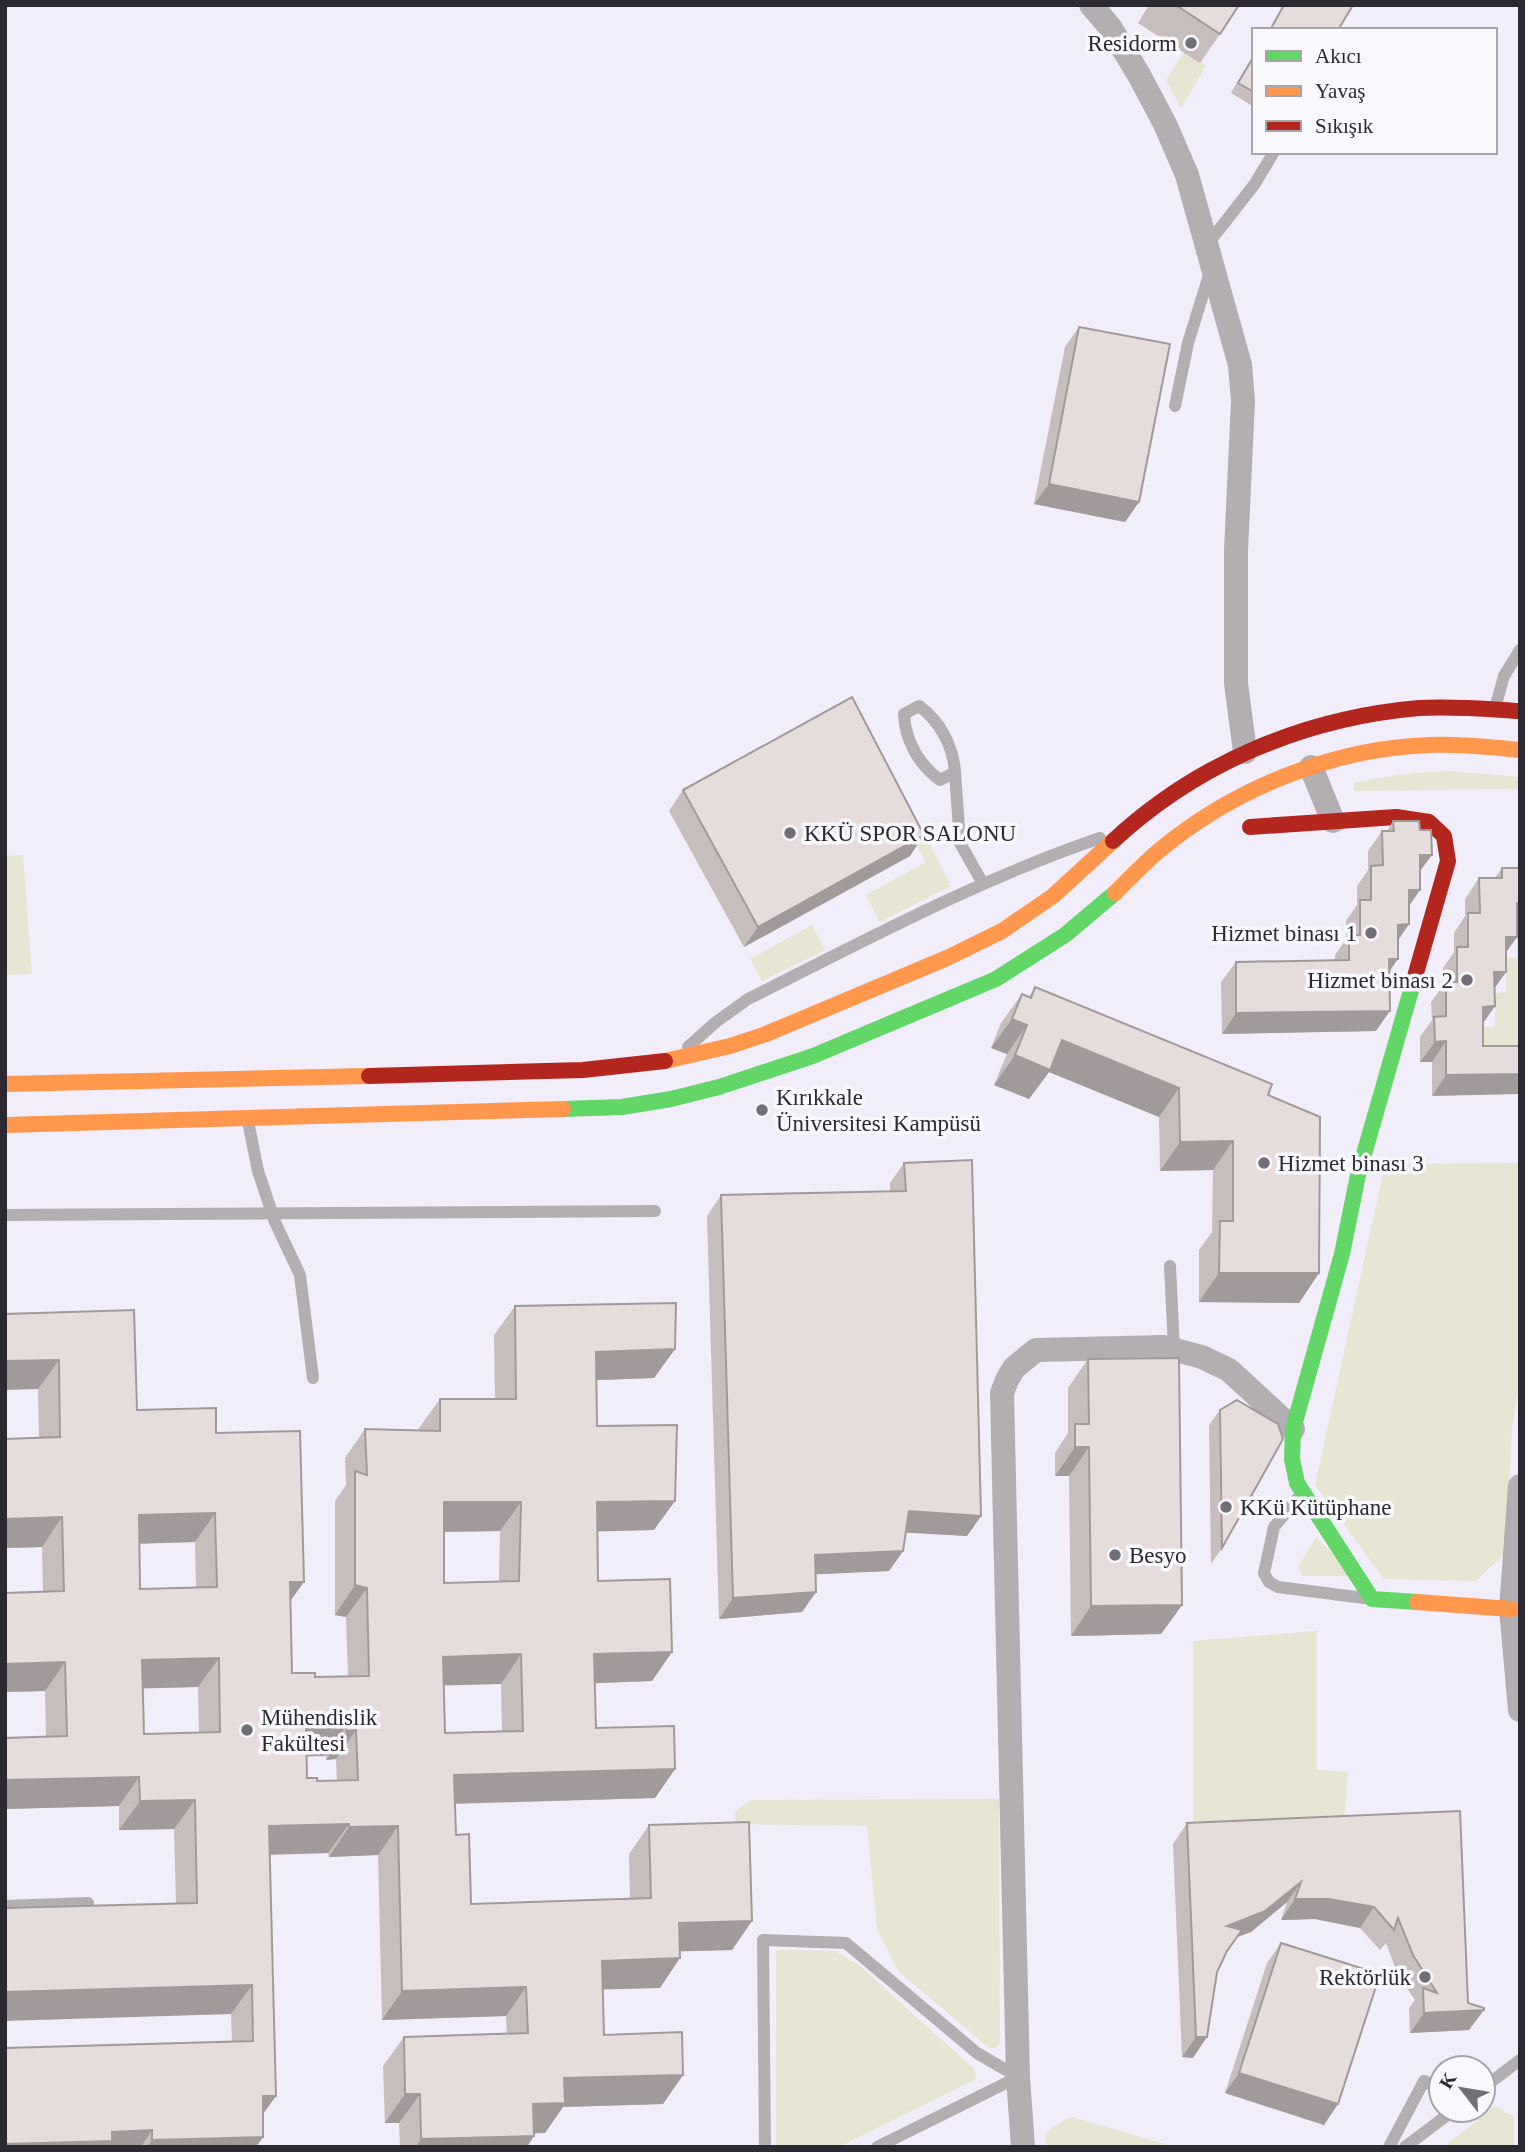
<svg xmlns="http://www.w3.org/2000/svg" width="1525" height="2152" font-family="Georgia,serif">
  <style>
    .green { fill: #e5e5d2 }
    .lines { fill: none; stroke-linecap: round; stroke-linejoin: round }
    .lane { stroke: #b2aeb1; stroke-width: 12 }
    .street { stroke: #b2aeb1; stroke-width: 24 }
    .fast { stroke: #63d668; stroke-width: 16 }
    .slow { stroke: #ff974d; stroke-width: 16 }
    .jam { stroke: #b3261e; stroke-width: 16 }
    .wall { fill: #c7bdbd; fill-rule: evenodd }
    .shaded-wall { fill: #a29a9a }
    .building { fill: #e7dcdc; stroke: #a29a9a; stroke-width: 2; fill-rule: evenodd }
    .poi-dot { fill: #716e78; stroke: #f9f8fd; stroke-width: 2.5 }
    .labels { text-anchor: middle; stroke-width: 7; stroke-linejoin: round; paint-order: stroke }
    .poi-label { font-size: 23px; fill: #2c2932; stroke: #f9f8fd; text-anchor: start }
  </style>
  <rect width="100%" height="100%" fill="#f1edfa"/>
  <g class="green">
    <path d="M1184,52L1206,66L1181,108L1166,80Z"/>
    <path d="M1448,771L1520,777V878L1519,789L1354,791V783C1385,776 1416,772 1448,771Z"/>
    <path d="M924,833L951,886L880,922L866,895L926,862L913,839Z"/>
    <path d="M23,855L32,974L5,975V856Z"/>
    <path d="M1517,924H1520V1055L1484,1056V1027H1495V993L1506,992V958H1517Z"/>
    <path d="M812,925L825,950L762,981L750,959Z"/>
    <path d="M1520,1163V1379L1512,1428L1507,1534L1503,1555L1476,1581L1384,1579L1315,1485L1385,1164Z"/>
    <path d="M1316,1537L1355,1576H1303L1298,1567Z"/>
    <path d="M1317,1631V1770L1348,1772L1344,1822L1193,1825V1641Z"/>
    <path d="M999,1799L1000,2043L996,2048H989L898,1971L877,1929L867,1826L735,1824V1811L751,1800Z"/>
    <path d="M776,1950L835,1951L860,1966L975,2070L976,2079L839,2147H776Z"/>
    <path d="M1495,2106L1514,2117V2147H1444Z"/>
    <path d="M1072,2117L1175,2147H1046L1045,2135C1053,2126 1061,2121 1072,2117Z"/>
  </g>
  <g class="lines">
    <g class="lane">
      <path d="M1207,245L1254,185L1274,152"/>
      <path d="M1175,406L1188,343L1210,272"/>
      <path d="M1495,708L1504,676L1520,650"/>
      <path d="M955,772C953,746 940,721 919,706L904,714C905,740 919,765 940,780L955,772L960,843L982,882"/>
      <path d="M688,1047L716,1022L748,999C864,941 977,880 1100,838"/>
      <path d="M248,1121L258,1171L275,1222L300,1275L313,1378"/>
      <path d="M5,1215L655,1211"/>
      <path d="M1170,1266L1174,1349"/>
      <path d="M1302,1493L1274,1527L1264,1573L1269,1582L1278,1587L1364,1598"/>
      <path d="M5,1906L88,1903"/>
      <path d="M1483,2088L1520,2060"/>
      <path d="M765,2147L763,1940L846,1943L977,2053L1018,2077"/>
      <path d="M877,2147L1018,2077"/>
      <path d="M1389,2147L1424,2081L1441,2089"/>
      <path d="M1405,2147L1454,2110"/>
    </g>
    <g class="street">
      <path d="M1091,5L1110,27L1139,75L1165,124L1187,175L1240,365L1243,401L1236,551V683L1245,752"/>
      <path d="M1311,767L1333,821"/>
      <path d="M1520,1486L1511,1609L1520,1710"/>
      <path d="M1023,2147L1018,2077L1002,1393L1007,1380L1014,1368L1036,1350L1164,1347L1202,1357L1229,1370L1293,1429"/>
    </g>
    <g class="fast">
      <path d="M1414,980L1358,1175L1342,1254L1293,1429L1292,1459L1297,1483L1372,1599L1417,1602"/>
      <path d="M563,1109L622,1107L671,1099L719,1087L813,1056L996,979L1065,935L1115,893"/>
    </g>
    <g class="slow">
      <path d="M1115,893C1130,878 1145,862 1161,849C1235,788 1334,748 1430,745C1460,744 1490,747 1520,750"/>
      <path d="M665,1061L730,1046L766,1034L947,958L1002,931L1053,896L1113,841"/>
      <path d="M5,1084L369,1076"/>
      <path d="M5,1125L563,1109"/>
      <path d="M1417,1602L1511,1609"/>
    </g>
    <g class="jam">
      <path d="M1250,827L1396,817L1429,822L1444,836L1448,861L1414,980"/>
      <path d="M1113,841C1197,763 1304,718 1419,708C1453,706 1486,709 1520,711"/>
      <path d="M369,1076L583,1070L665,1061"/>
    </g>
  </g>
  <g class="wall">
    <path d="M1149,5H1239L1220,34L1200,63L1138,23Z"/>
    <path d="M1254,54V107L1231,93Z"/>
    <path d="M1079,327L1139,502L1125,522L1034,504L1065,347Z"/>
    <path d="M683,790L910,856L744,947L669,811Z"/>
    <path d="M1393,821L1420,872V890L1409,906L1398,940L1376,1031L1222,1034L1221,982L1236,962L1335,960V955L1346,939V921L1357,905V886L1368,870V851L1382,831H1387Z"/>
    <path d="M1502,868H1520V915L1517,919L1506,953V972L1494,988L1495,1006L1432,1096V1062H1420V1037L1432,1020L1431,1002L1443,986V968L1454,952V933L1465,916V899L1479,878H1495Z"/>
    <path d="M1035,987L1268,1095L1319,1273L1299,1303L1199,1302V1250L1212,1232L1213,1170L1160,1171L1159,1117L1049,1072L1029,1099L994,1085L1007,1054L991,1048L1001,1023L1022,994L1029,997Z"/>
    <path d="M904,1163L981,1516L967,1536L906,1532L903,1551L889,1571L816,1574V1592L802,1612L719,1619L707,1216L721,1195L890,1192V1183Z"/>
    <path d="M515,1306L675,1349L654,1378L596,1380L597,1426L654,1530L598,1531V1581L672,1652L652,1681L595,1683L596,1728L675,1769L655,1798L455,1804L456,1835L471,1904L630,1899L629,1854L649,1825L732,1950L680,1951L660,1988L603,1989L604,2035L683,2075L663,2104L563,2107L545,2133H534L527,2147H400L399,2123H385L383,2066L404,2037L507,2034L506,2016L382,2020L378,1855L329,1857L328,1853L270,1855L263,2114L256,2147H5L232,2042L231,2014L176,1904L174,1829L119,1830V1806L5,1809V1738L46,1737L45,1691L5,1692V1593L43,1592L42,1547L5,1548V1439L39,1438L38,1389L5,1314L137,1410L216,1433L291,1601L292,1673L315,1677L348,1676L346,1617L335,1615V1501L346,1485L345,1458L365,1429L419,1431V1428L440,1399H495L494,1335ZM500,1531L499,1582L444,1583V1532ZM195,1542L196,1588L140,1589L139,1544ZM501,1684L502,1732L445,1733L443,1685ZM198,1687L199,1733L144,1734L143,1688ZM307,1756H326V1760L336,1759L337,1781H317L307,1778Z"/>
    <path d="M1088,1359L1182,1605L1161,1634L1071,1636L1069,1476H1055V1453L1068,1433V1388Z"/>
    <path d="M1220,1410L1222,1548L1211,1564L1209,1425Z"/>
    <path d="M1460,1811L1469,2030L1410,2033L1409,2008L1415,2000L1398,1975L1386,1943L1380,1950L1360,1928L1315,1919L1281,1920L1287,1902L1251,1932L1237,1937L1226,1952L1217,1972L1193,2058L1182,2057L1173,1844L1187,1823Z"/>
    <path d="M1281,1943L1338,2104L1324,2125L1225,2093L1267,1963Z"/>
  </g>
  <g class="shaded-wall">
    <path d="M1049,484L1139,502L1125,522L1034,504Z"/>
    <path d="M924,835L910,856L744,947L758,927Z"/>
    <path d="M1420,855H1432L1417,875Z"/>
    <path d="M1409,890H1420L1406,910Z"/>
    <path d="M1517,903H1520V915L1514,923Z"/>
    <path d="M1409,924L1395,945L1398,925Z"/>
    <path d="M1506,937H1517L1503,957Z"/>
    <path d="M1389,959H1398L1384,979Z"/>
    <path d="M1494,972H1506L1492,992Z"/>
    <path d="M1495,1006L1480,1027L1483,1007Z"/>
    <path d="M1390,1011L1376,1031L1222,1034L1236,1013Z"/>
    <path d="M1012,1019L1027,1025L1007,1054L991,1048Z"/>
    <path d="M1062,1040L1179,1088L1159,1117L1049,1072L1029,1099L994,1085L1015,1055Z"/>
    <path d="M1446,1041L1432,1062H1420L1435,1042Z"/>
    <path d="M1520,1074V1094L1432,1096L1446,1075Z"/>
    <path d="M1233,1141L1213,1170L1160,1171L1180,1142Z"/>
    <path d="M1219,1273H1319L1299,1303L1199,1302Z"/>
    <path d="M675,1349L654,1378L575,1381L596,1352Z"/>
    <path d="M59,1360L38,1389L5,1390V1361Z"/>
    <path d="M1075,1447H1089L1069,1476H1055Z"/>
    <path d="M675,1501L654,1530L577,1532L597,1502Z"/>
    <path d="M444,1502H521L500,1531L424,1532Z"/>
    <path d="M909,1511L981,1516L967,1536L895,1532Z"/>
    <path d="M215,1513L195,1542L118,1544L139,1515Z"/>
    <path d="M62,1517L42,1547L5,1548V1519Z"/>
    <path d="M903,1551L889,1571L801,1575L815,1555Z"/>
    <path d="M290,1582H304L283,1611Z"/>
    <path d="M355,1585L367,1588L346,1617L335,1615Z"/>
    <path d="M816,1592L802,1612L719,1619L733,1598Z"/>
    <path d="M1182,1605L1161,1634L1071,1636L1091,1606Z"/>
    <path d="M672,1652L652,1681L573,1684L594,1654Z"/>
    <path d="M521,1654L501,1684L422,1686L443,1657Z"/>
    <path d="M219,1658L198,1687L122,1689L142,1660Z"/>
    <path d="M65,1662L45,1691L5,1692V1664Z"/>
    <path d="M346,1726L326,1756L285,1757L306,1728Z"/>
    <path d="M356,1730L336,1759L326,1760L347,1731Z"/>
    <path d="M675,1769L655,1798L434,1804L454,1775Z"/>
    <path d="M139,1777L119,1806L5,1809V1780Z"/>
    <path d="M195,1800L174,1829L119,1830L140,1801Z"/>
    <path d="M349,1824L328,1853L249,1855L269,1826Z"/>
    <path d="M398,1826L378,1855L329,1857L349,1827Z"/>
    <path d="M1301,1882L1287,1902L1251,1932L1237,1937L1227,1926Z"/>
    <path d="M1295,1899H1329L1374,1907L1360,1928L1315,1919L1281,1920Z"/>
    <path d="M752,1921L732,1950L659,1952L679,1923Z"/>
    <path d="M680,1958L660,1988L582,1990L602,1961Z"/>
    <path d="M252,1985L231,2014L5,2021V1992Z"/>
    <path d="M526,1987L506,2016L382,2020L402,1991Z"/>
    <path d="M1484,2010L1469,2030L1410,2033L1424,2013Z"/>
    <path d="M1196,2037H1207L1193,2058L1182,2057Z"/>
    <path d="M1239,2073L1338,2104L1324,2125L1225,2093Z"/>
    <path d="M683,2075L663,2104L563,2107L545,2133L513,2134L533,2104L564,2078Z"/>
    <path d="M405,2094H420L399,2123H385Z"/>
    <path d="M263,2096H276L255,2125Z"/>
    <path d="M152,2130L141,2147H5V2144L112,2132Z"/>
    <path d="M534,2136L527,2147H416L421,2139Z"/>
    <path d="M263,2137L256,2147H147L152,2140Z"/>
  </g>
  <g class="building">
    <path d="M1176,5H1239L1220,34Z"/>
    <path d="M1284,5H1353L1338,30H1270Z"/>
    <path d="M1254,56V92L1238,83Z"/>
    <path d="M1079,327L1170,344L1139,502L1049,484Z"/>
    <path d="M852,697L924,835L758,927L683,790Z"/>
    <path d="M1393,821H1419L1420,830H1431L1432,855H1420V890H1409V924L1398,925V959H1389L1390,1011L1236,1013V962L1349,960V935H1360V900H1371V866L1383,865L1382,831H1394Z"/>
    <path d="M1502,868H1520V903H1517V937H1506V972H1494L1495,1006L1483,1007V1046H1520V1074L1446,1075V1041L1435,1042L1434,1017L1446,1016V982H1457V947H1468V913H1480L1479,878H1502Z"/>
    <path d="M1035,987L1272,1084L1268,1095L1320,1117L1319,1273H1219L1220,1221H1233V1141L1180,1142L1179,1088L1062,1040L1050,1070L1015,1055L1027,1025L1012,1019L1022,994L1031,998Z"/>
    <path d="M972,1160L981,1516L909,1511L903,1551L815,1555L816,1592L733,1598L721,1195L906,1191L904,1163Z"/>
    <path d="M676,1303L675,1349L596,1352L597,1426L677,1425L675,1501L597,1502L598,1581L670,1579L672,1652L594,1654L596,1728L674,1726L675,1769L454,1775L456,1835L469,1834L471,1904L651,1898L649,1825L749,1822L752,1921L679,1923L680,1958L602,1961L604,2035L682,2032L683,2075L564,2078L565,2103L533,2104L534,2136L421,2139L420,2094H405L404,2037L528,2033L526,1987L402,1991L398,1826L349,1827V1824L269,1826L276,2096H263V2137L152,2140V2130L112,2132V2141L5,2144V2048L253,2041L252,1985L5,1992V1908L197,1903L195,1800L140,1801L139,1777L5,1780V1738L67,1736L65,1662L5,1664V1593L64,1591L62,1517L5,1519V1439L60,1437L59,1360L5,1361V1314L134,1310L137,1410L216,1408V1433L300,1431L304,1582H290L292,1673H315V1677L369,1676L367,1588L355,1585V1471L367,1475L365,1429L440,1431V1399H516L515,1306ZM444,1502H521L519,1581L444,1583ZM215,1513L217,1587L140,1589L139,1515ZM521,1654L523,1731L445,1733L443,1657ZM219,1658L220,1732L144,1734L142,1660ZM346,1726L347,1731L356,1730L358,1780L317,1781V1778H307L306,1728Z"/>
    <path d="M1179,1358L1182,1605L1091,1606L1089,1447H1075V1424H1089L1088,1359Z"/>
    <path d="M1237,1400L1278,1424L1283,1439L1222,1548L1220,1410Z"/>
    <path d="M1460,1811L1468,2003L1484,2008V2010L1424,2013L1423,1988L1437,1993L1413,1955L1398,1918L1394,1930L1374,1907L1329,1899H1295L1301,1882L1265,1911L1227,1926L1242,1930L1227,1951L1217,1972L1207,2037H1196L1187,1823Z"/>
    <path d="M1281,1943L1380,1974L1338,2104L1239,2073Z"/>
  </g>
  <g class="poi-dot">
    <circle cx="1191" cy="43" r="7"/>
    <circle cx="790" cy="833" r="7"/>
    <circle cx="1371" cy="933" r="7"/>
    <circle cx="1467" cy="980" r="7"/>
    <circle cx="762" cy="1110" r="7"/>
    <circle cx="1264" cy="1163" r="7"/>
    <circle cx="1226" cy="1507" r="7"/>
    <circle cx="1115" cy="1555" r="7"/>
    <circle cx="247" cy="1730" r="7"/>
    <circle cx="1425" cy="1977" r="7"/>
  </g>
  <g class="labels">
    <g class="poi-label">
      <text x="1177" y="51" text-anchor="end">Residorm</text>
      <text x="804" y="841">KKÜ SPOR SALONU</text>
      <text x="1357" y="941" text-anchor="end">Hizmet binası 1</text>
      <text x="1453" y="988" text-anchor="end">Hizmet binası 2</text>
      <text x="776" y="1105">Kırıkkale<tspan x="776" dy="26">Üniversitesi Kampüsü</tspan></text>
      <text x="1278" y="1171">Hizmet binası 3</text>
      <text x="1240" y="1515">KKü Kütüphane</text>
      <text x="1129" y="1563">Besyo</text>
      <text x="261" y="1725">Mühendislik<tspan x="261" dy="26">Fakültesi</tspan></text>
      <text x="1411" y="1985" text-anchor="end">Rektörlük</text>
    </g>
  </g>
  <rect width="1525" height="2152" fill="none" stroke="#2c2932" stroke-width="14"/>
  <rect x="1252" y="28" width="245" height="126" fill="#f9f8fd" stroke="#a7a5ac" stroke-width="2"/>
  <rect x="1266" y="51" width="35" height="10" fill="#63d668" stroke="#a7a5ac" stroke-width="2"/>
  <text x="1315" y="63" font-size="21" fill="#2c2932">Akıcı</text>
  <rect x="1266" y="86" width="35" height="10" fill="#ff974d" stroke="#a7a5ac" stroke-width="2"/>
  <text x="1315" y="98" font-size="21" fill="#2c2932">Yavaş</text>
  <rect x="1266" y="121" width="35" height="10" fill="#b3261e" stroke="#a7a5ac" stroke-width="2"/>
  <text x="1315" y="133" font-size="21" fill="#2c2932">Sıkışık</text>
  <g transform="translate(1462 2089) rotate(301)"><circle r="33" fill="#f9f8fd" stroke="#a7a5ac" stroke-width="2"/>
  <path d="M0-5L12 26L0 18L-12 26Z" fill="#716e78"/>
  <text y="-10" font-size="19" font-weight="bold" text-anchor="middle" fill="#2c2932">K</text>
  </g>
</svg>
